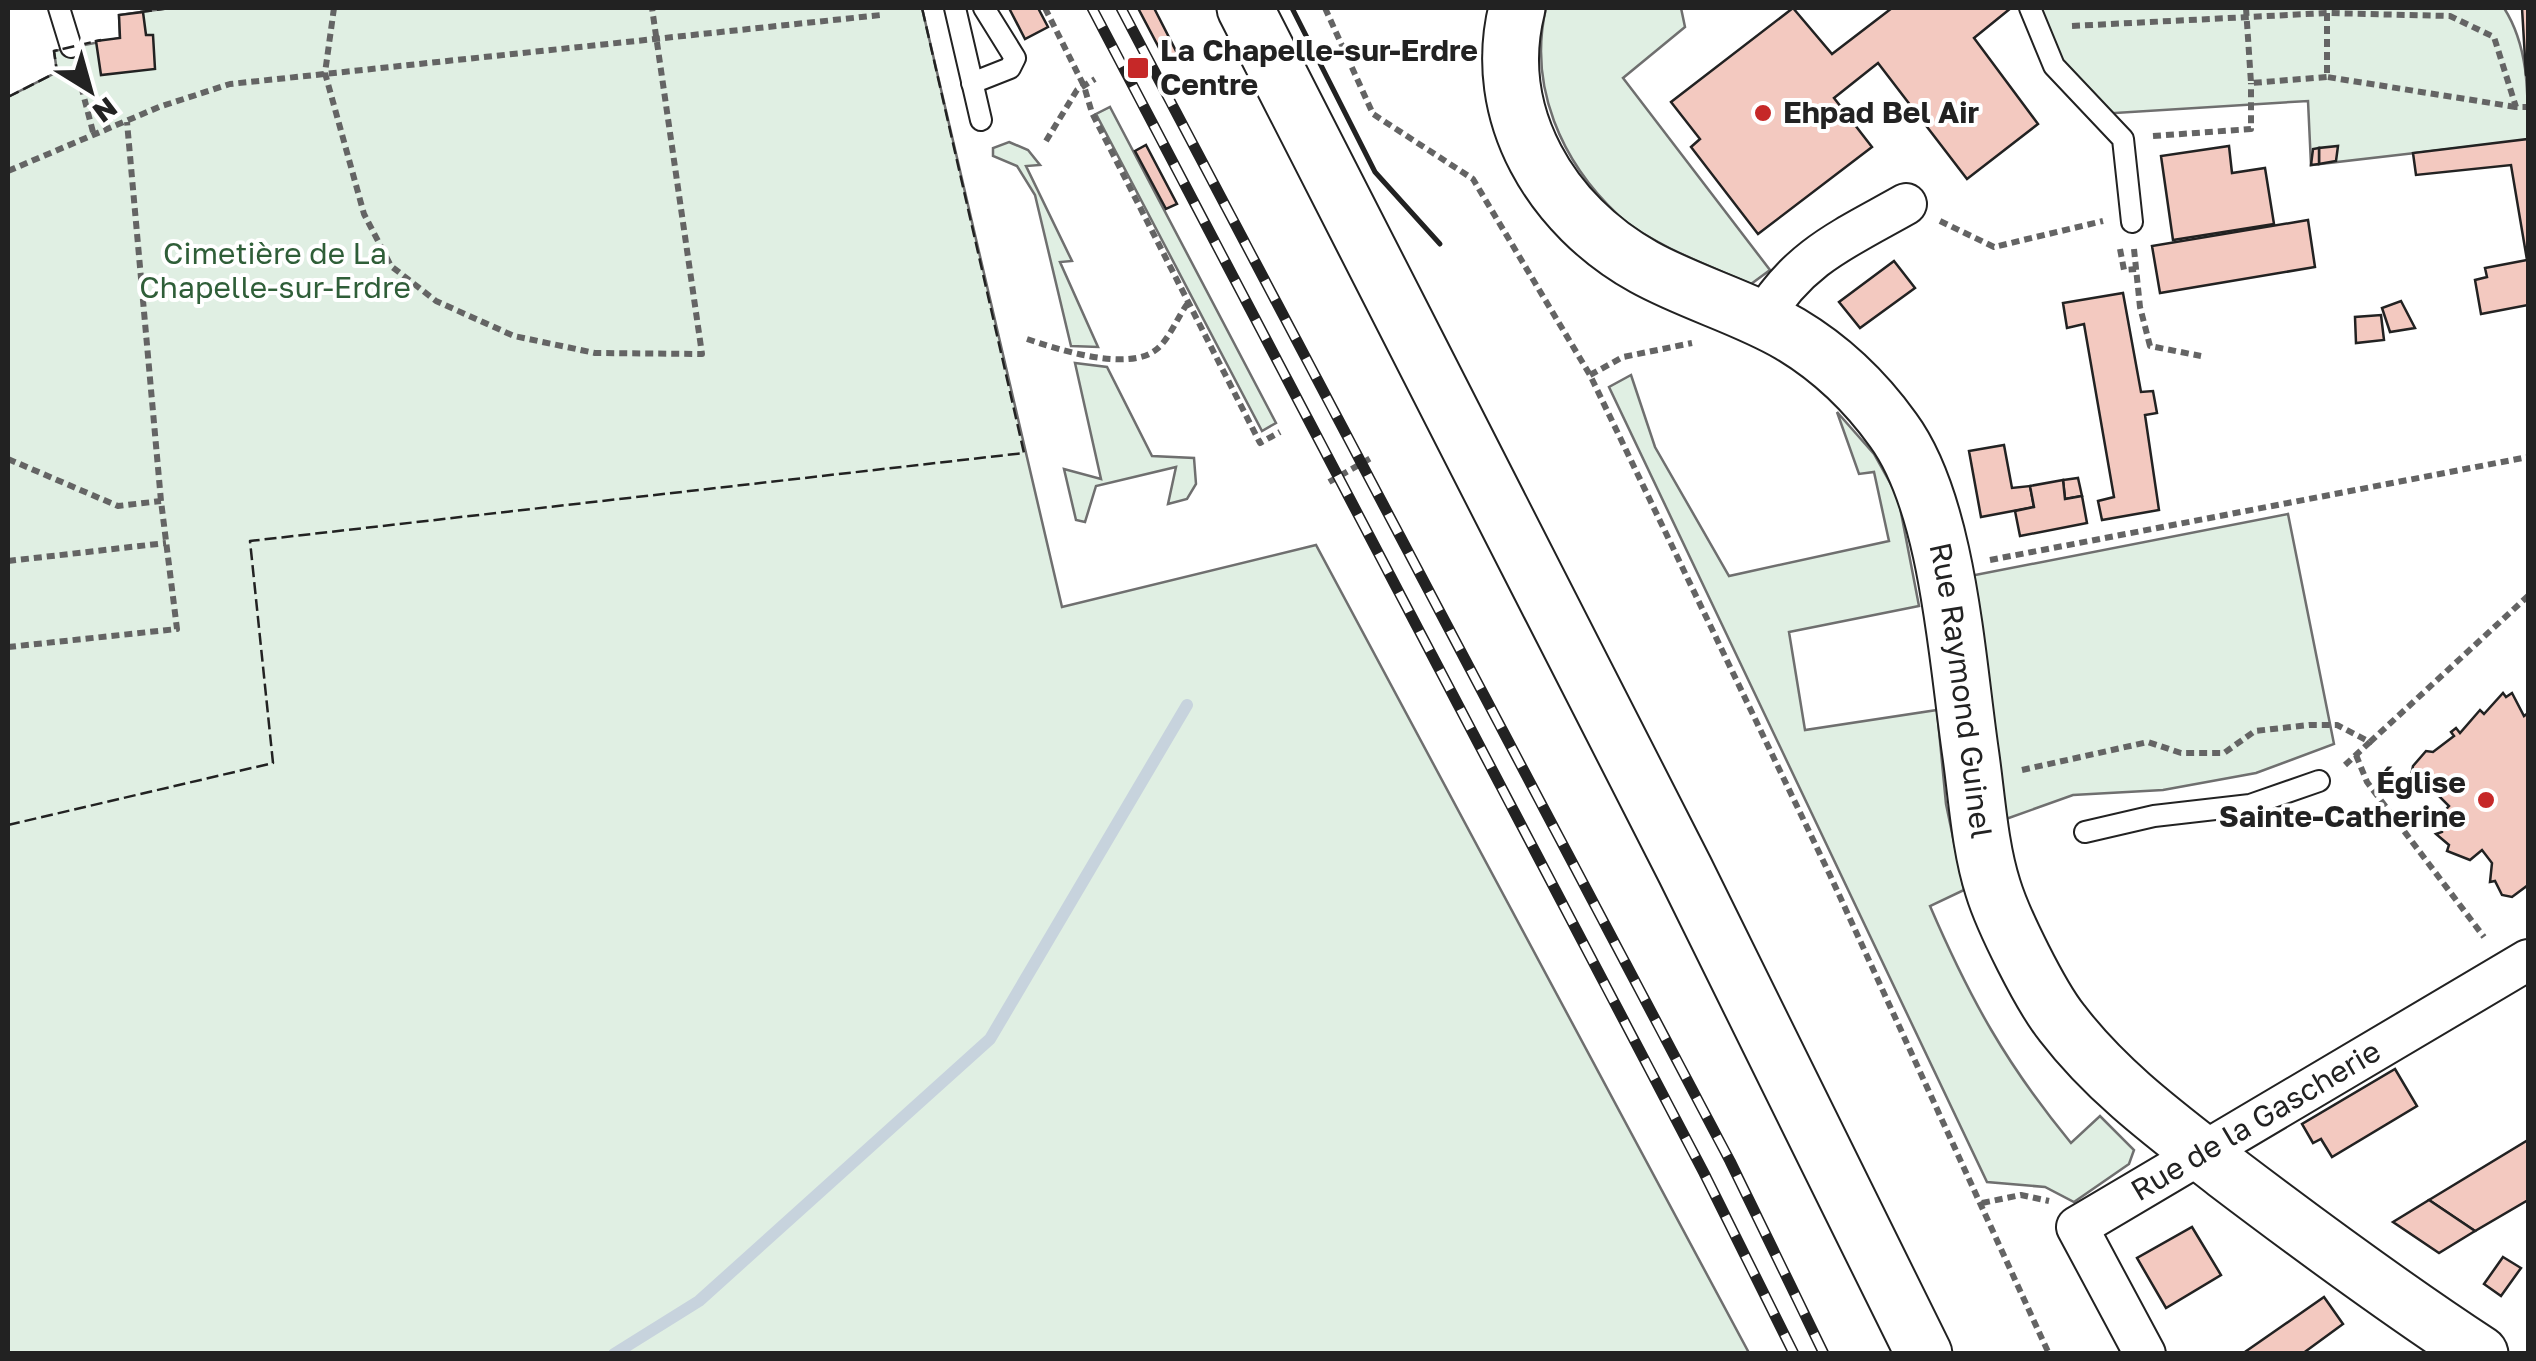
<svg xmlns="http://www.w3.org/2000/svg" width="2536" height="1361" font-family="'Golos Text',sans-serif">
  <style>
    .green { fill: #e0efe3; stroke: #6f6f6f; stroke-width: 2.5 }
    .lines { fill: none; stroke-linecap: round; stroke-linejoin: round }
    .stream { stroke: #c7d3dd; stroke-width: 12 }
    .building { fill: #f3c9c0; stroke: #222; stroke-width: 2.5 }
    .lane-casing { stroke: #222; stroke-width: 24 }
    .street-casing { stroke: #222; stroke-width: 44 }
    .secondary-casing { stroke: #222; stroke-width: 59 }
    .path { stroke: #646464; stroke-width: 6; stroke-dasharray: 8 5; stroke-linecap: butt }
    .lane { stroke: #fff; stroke-width: 20 }
    .street { stroke: #fff; stroke-width: 40 }
    .secondary { stroke: #fff; stroke-width: 55 }
    .rail-casing { stroke: #222; stroke-width: 11 }
    .rail { stroke: #fff; stroke-width: 8; stroke-dasharray: 22; stroke-linecap: butt }
    .fence { stroke: #222; stroke-width: 2.5; stroke-dasharray: 12 5; stroke-linecap: butt }
    .wall { stroke: #222; stroke-width: 5 }
    .poi-dot { fill: #c62828; stroke: #fff; stroke-width: 4 }
    .labels { text-anchor: middle; stroke-width: 8; stroke-linejoin: round; paint-order: stroke }
    .poi-label { font-size: 30px; font-weight: bold; fill: #222; stroke: #fff; text-anchor: start }
    .park-label { font-size: 30px; fill: #2f5e38; stroke: #fff }
    .street-label { font-size: 30px; fill: #222; stroke: #fff }
  </style>
  <rect width="100%" height="100%" fill="#fff"/>
  <g class="green">
    <path d="M170,8H922L1062,607L1316,545L1749,1353L8,1354V97L57,72L54,51L120,38L119,15Z"/>
    <path d="M1546,8H1681L1685,27L1623,78L1770,270L1751,284C1712,267 1650,244 1619,216C1561,162 1528,86 1546,8Z"/>
    <path d="M2030,8H2504C2529,47 2528,94 2528,140L2311,165L2308,101L2099,114L2054,66Z"/>
    <path d="M1110,107L1276,423L1262,431L1096,114Z"/>
    <path d="M1009,142L1028,150L1040,165L1026,166L1072,261L1060,262L1098,347L1071,346L1035,195L1017,166L993,156V148Z"/>
    <path d="M1075,363L1107,367L1152,456L1194,458L1196,484L1187,499L1168,504L1176,467L1096,486L1085,522L1076,520L1064,469L1101,479Z"/>
    <path d="M1631,375L1655,447L1729,576L1889,541L1874,472L1859,474L1837,412L1874,454L1898,497L1919,606L1789,632L1805,730L1937,710L1946,804L1964,890L1930,906C1970,999 2006,1064 2071,1143L2100,1116L2134,1150L2129,1164L2074,1202L2045,1187L1987,1182L1609,387Z"/>
    <path d="M2288,514L2334,744L2256,773L2163,790L2073,795L2006,819L1970,576Z"/>
  </g>
  <g class="lines">
    <path class="stream" d="M614,1354L699,1301L990,1039L1187,705"/>
  </g>
  <g class="building">
    <path d="M1009,8H1038L1048,27L1025,39Z"/>
    <path d="M1138,8H1154L1178,55L1166,61Z"/>
    <path d="M1793,8L1832,54L1892,8H2011L1974,38L2038,124L1967,179L1878,63L1834,98L1872,147L1758,234L1691,147L1700,139L1671,102Z"/>
    <path d="M2522,8H2528V77L2526,75Z"/>
    <path d="M143,12L146,35H153L155,69L101,75L96,41L120,38L119,15Z"/>
    <path d="M2528,139V305L2481,314L2475,280L2487,277L2485,268L2527,260L2511,165L2416,175L2413,153Z"/>
    <path d="M1146,145L1177,204L1166,209L1135,151Z"/>
    <path d="M2229,146L2232,173L2265,168L2274,224L2173,240L2161,156Z"/>
    <path d="M2338,146L2336,161L2319,164V148Z"/>
    <path d="M2319,148V164L2311,165L2313,149Z"/>
    <path d="M2308,220L2315,267L2160,293L2152,246Z"/>
    <path d="M1894,261L1915,288L1860,328L1839,302Z"/>
    <path d="M2123,293L2141,392L2153,391L2157,413L2145,415L2159,510L2102,520L2098,501L2114,497L2084,324L2067,328L2063,303Z"/>
    <path d="M2401,301L2415,328L2390,332L2382,308Z"/>
    <path d="M2381,315L2384,340L2356,343L2355,317Z"/>
    <path d="M2004,445L2012,488L2030,486L2034,507L1981,517L1969,451Z"/>
    <path d="M2078,478L2082,496L2065,499L2063,480Z"/>
    <path d="M2063,480L2065,499L2082,496L2087,523L2020,536L2015,511L2034,507L2030,486Z"/>
    <path d="M2503,693L2506,697L2512,693L2524,716L2528,713V885L2512,897L2502,895L2495,881L2490,882L2492,863L2482,850L2470,860L2447,851L2449,845L2436,834L2442,832L2441,822L2436,820L2449,806L2433,790H2420L2423,787L2411,776L2413,766L2426,751L2433,752L2454,736L2451,732L2456,728L2460,733L2480,710L2484,714Z"/>
    <path d="M2395,1069L2417,1106L2332,1157L2321,1139L2313,1143L2302,1124Z"/>
    <path d="M2528,1140V1200L2475,1231L2429,1200Z"/>
    <path d="M2429,1200L2475,1231L2439,1253L2393,1222Z"/>
    <path d="M2192,1227L2221,1275L2166,1308L2137,1258Z"/>
    <path d="M2503,1257L2521,1268L2501,1296L2484,1284Z"/>
    <path d="M2324,1297L2343,1324L2302,1354H2242Z"/>
  </g>
  <g class="lines">
    <g class="lane-casing">
      <g id="lane">
        <path d="M59,8L71,47"/>
        <path d="M955,8L981,120"/>
        <path d="M2030,8L2054,66L2123,139L2132,222"/>
        <path d="M972,83L1010,68L1015,58L984,8"/>
        <path d="M2085,832L2154,816L2250,805L2319,781"/>
      </g>
    </g>
    <g class="street-casing">
      <g id="street">
        <path d="M1762,319C1798,257 1846,238 1906,204"/>
        <path id="s1" d="M2145,1354L2077,1227L2528,960"/>
      </g>
    </g>
    <g class="secondary-casing">
      <g id="secondary">
        <path d="M1245,8L1685,870L1924,1354"/>
        <path id="s2" d="M1517,8C1490,115 1552,216 1644,267C1691,293 1744,307 1790,334C1832,359 1865,391 1893,430C1949,506 1957,662 1971,756C1977,799 1980,848 1993,888C2003,921 2041,997 2062,1023C2108,1083 2167,1126 2226,1172C2309,1235 2393,1297 2480,1354"/>
      </g>
    </g>
    <g class="path">
      <path d="M334,8L325,73L364,214L391,266L436,301L514,336L595,353L702,354L652,8"/>
      <path d="M1045,8L1084,86L1092,113L1260,443L1280,432"/>
      <path d="M1325,8L1373,114L1473,179L1590,375L1830,875L2049,1354"/>
      <path d="M2246,8L2251,83L2327,77"/>
      <path d="M2327,13V77L2516,107"/>
      <path d="M2072,26L2327,13L2450,16L2494,37L2516,107H2528"/>
      <path d="M78,74L94,136"/>
      <path d="M2153,136L2251,129V83"/>
      <path d="M1046,141L1077,90L1095,79"/>
      <path d="M8,171L159,107L230,84L881,15"/>
      <path d="M1940,221L1994,247L2103,221"/>
      <path d="M2120,249L2124,270L2136,269"/>
      <path d="M2134,249L2140,307L2150,346L2201,356"/>
      <path d="M1027,339C1057,349 1129,373 1157,349C1170,338 1178,316 1188,303"/>
      <path d="M1590,375L1623,357L1692,343"/>
      <path d="M8,459L118,506L161,501"/>
      <path d="M1329,482L1371,458"/>
      <path d="M1990,560L2528,457"/>
      <path d="M8,561L166,543"/>
      <path d="M8,647L177,629L161,501L127,122"/>
      <path d="M2356,755L2367,782L2484,937"/>
      <path d="M2345,765L2370,742"/>
      <path d="M2022,770L2148,742L2181,753H2224L2255,731L2309,725H2337L2370,742L2528,596"/>
      <path d="M1982,1203L2021,1195L2049,1201"/>
    </g>
    <use href="#lane" class="lane"/>
    <use href="#street" class="street"/>
    <use href="#secondary" class="secondary"/>
    <g class="rail-casing">
      <g id="rail">
        <path d="M1092,8L1704,1173L1794,1354"/>
        <path d="M1121,8L1730,1161L1824,1354"/>
      </g>
    </g>
    <use href="#rail" class="rail"/>
    <g class="fence">
      <path d="M140,12L170,8"/>
      <path d="M8,97L57,72L54,51L101,40"/>
      <path d="M8,825L273,763L250,541L1024,453L922,8"/>
    </g>
    <path class="wall" d="M1292,8L1375,172L1440,244"/>
  </g>
  <g class="poi-dot">
    <rect x="1126" y="56" width="24" height="24" rx="5"/>
    <circle cx="1763" cy="113" r="10"/>
    <circle cx="2486" cy="800" r="10"/>
  </g>
  <g class="labels">
    <g class="poi-label">
      <text x="1160" y="61">La Chapelle-sur-Erdre<tspan x="1160" dy="34">Centre</tspan></text>
      <text x="1783" y="123">Ehpad Bel Air</text>
      <text x="2466" y="793" text-anchor="end">Église<tspan x="2466" dy="34">Sainte-Catherine</tspan></text>
    </g>
    <g class="park-label">
      <text x="275" y="264">Cimetière de La<tspan x="275" dy="34">Chapelle-sur-Erdre</tspan></text>
    </g>
    <g class="street-label">
      <text dy="10" stroke="none"><textPath href="#s2" startOffset="885">Rue Raymond Guinel</textPath></text>
      <text dy="10" stroke="none"><textPath href="#s1" startOffset="352">Rue de la Gascherie</textPath></text>
    </g>
  </g>
  <rect width="2536" height="1361" fill="none" stroke="#222222" stroke-width="20"/>
  <g transform="translate(90 90) rotate(143)" stroke="#ffffff" stroke-width="8" paint-order="stroke">
  <path d="M0-8L18 38L0 25L-18 38Z" fill="#222222"/>
  <text y="-15" font-size="28" font-weight="bold" text-anchor="middle" fill="#222222">N</text>
  </g>
</svg>
